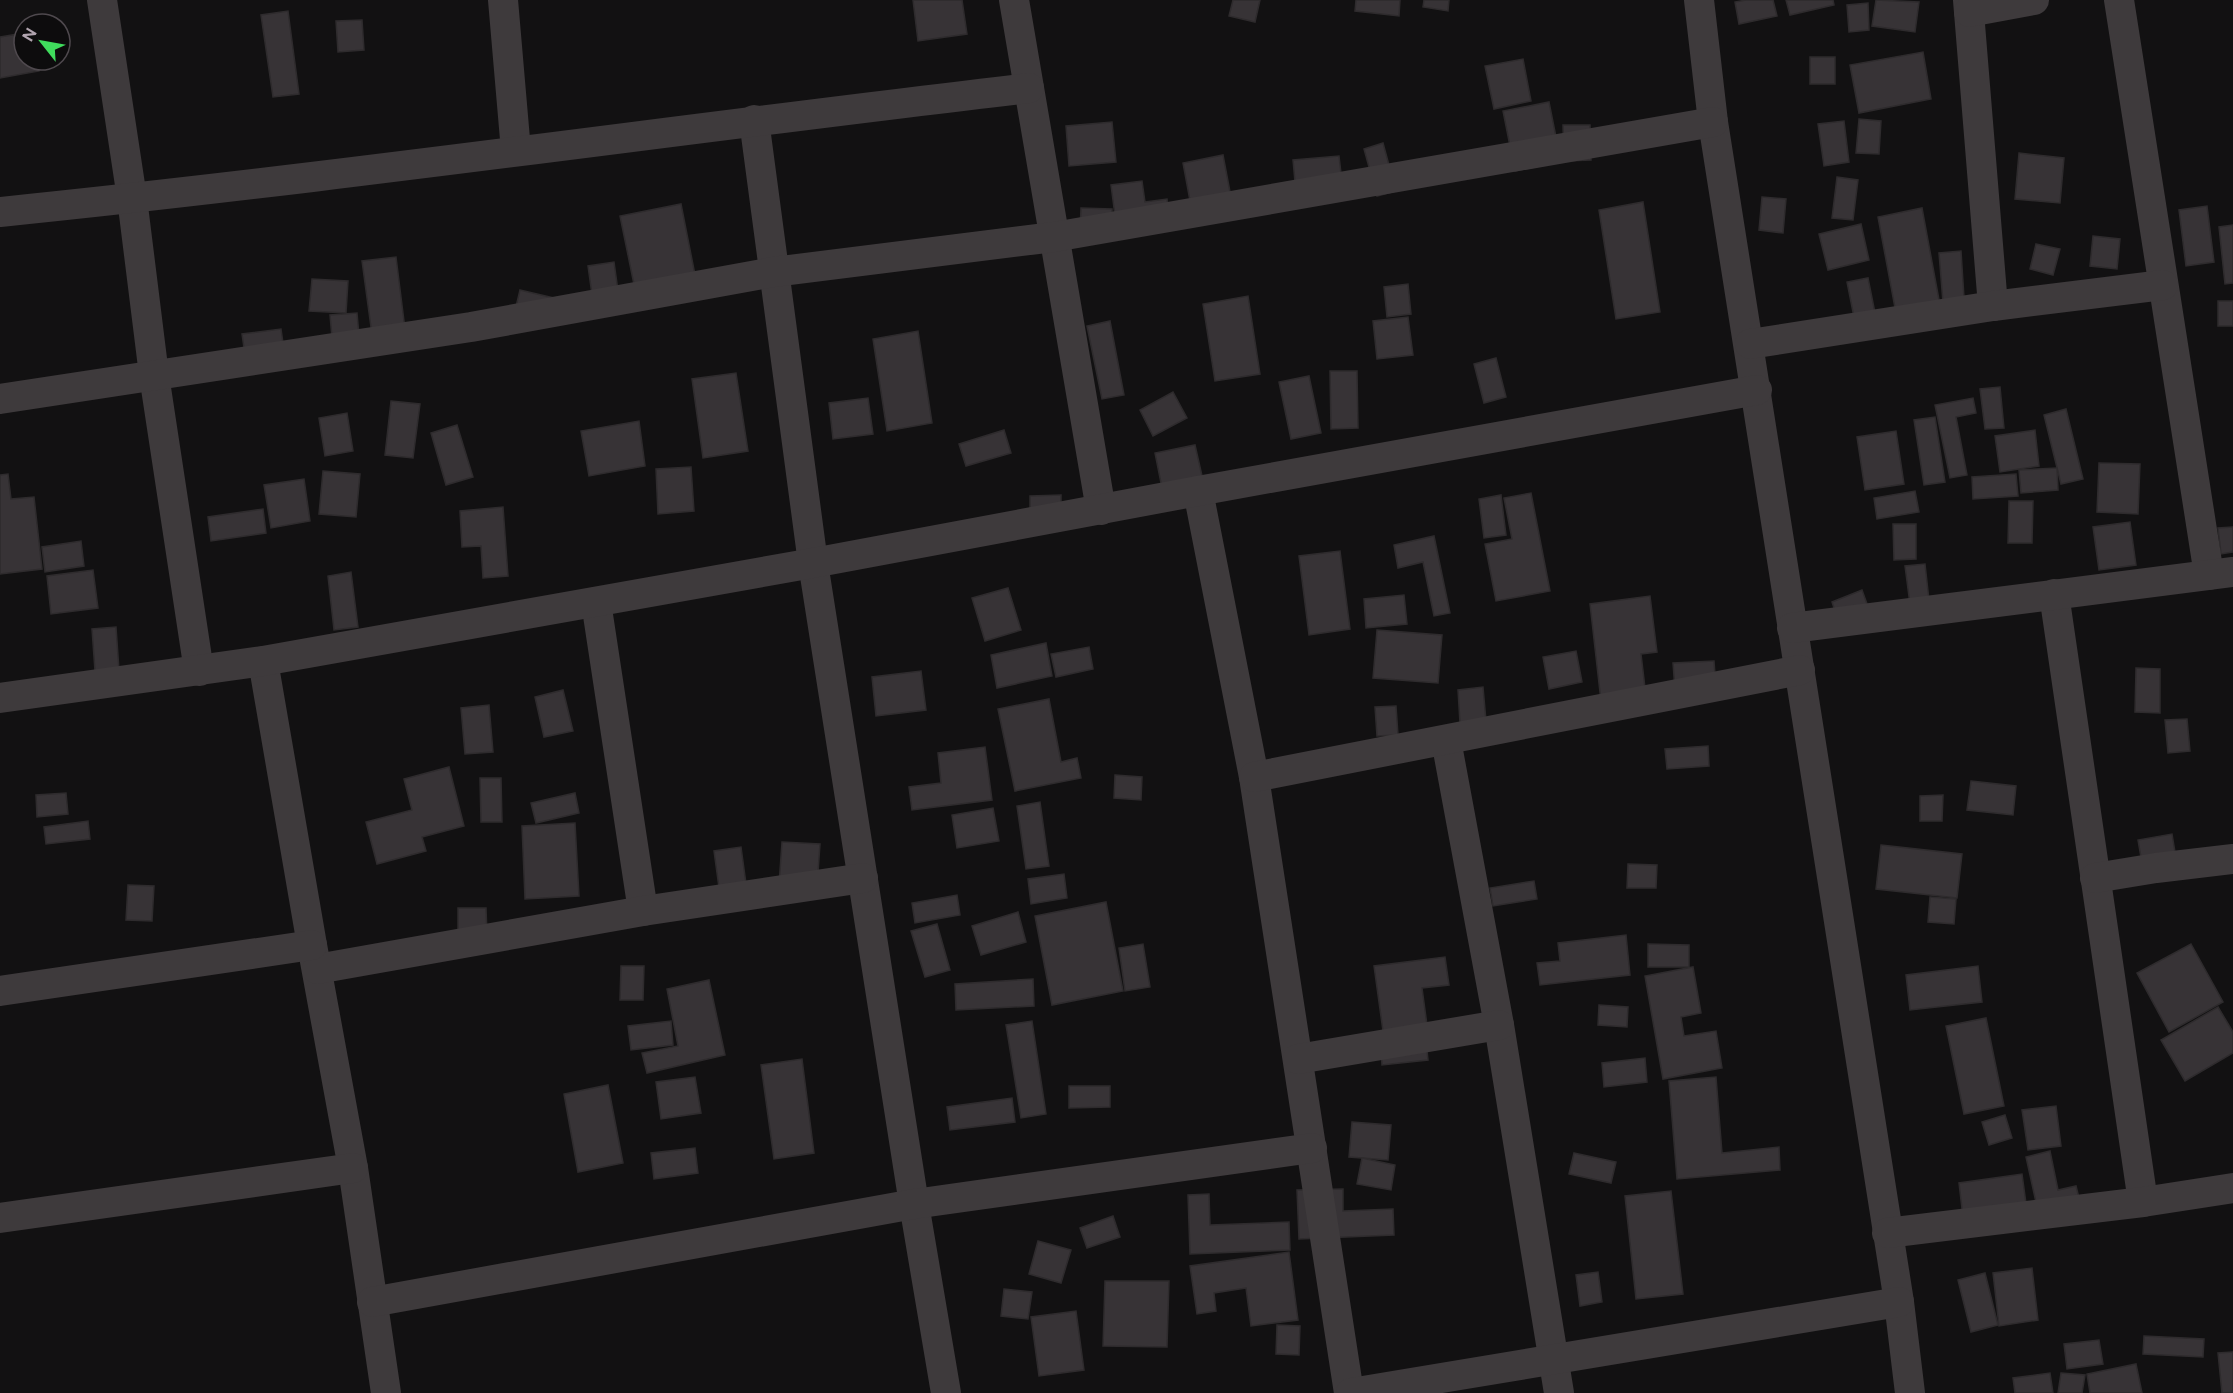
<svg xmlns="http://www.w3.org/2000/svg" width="2233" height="1393" font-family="Figtree,sans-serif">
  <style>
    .building { fill: #373336; stroke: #2e2b2d; stroke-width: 1.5 }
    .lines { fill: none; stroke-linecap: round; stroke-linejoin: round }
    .street { stroke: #3e3a3c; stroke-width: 30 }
  </style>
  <rect width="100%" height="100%" fill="#121112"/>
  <g class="building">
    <path d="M913,0H962L967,34L918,41Z"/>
    <path d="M1233,0H1260L1255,22L1229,16Z"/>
    <path d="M1356,0H1400L1399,16L1355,11Z"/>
    <path d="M1424,0H1449L1448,11L1423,7Z"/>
    <path d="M1746,0H1773L1777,16L1739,24L1735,2Z"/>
    <path d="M1786,0H1833L1834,5L1790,15Z"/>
    <path d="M1876,0L1919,2L1915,32L1872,26Z"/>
    <path d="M1868,3L1869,30L1849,32L1847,5Z"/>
    <path d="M288,11L299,94L273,97L261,15Z"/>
    <path d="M362,20L364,50L338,52L336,21Z"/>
    <path d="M24,33V60H37L39,71L0,78V37Z"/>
    <path d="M1923,52L1931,99L1859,113L1850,65Z"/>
    <rect x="1810" y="57" width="25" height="27"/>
    <path d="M1523,59L1531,101L1494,109L1485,66Z"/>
    <path d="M1549,102L1561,162L1515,171L1503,111Z"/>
    <path d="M1859,119L1881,121L1879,154L1856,153Z"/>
    <path d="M1844,121L1849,162L1824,166L1818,124Z"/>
    <path d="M1112,122L1116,162L1069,166L1066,126Z"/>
    <path d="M1563,125H1590L1591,160L1564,161Z"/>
    <path d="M1383,143L1396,191L1377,196L1364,149Z"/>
    <path d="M2019,153L2064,158L2060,203L2015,199Z"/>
    <path d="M1223,155L1231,197L1191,206L1183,163Z"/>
    <path d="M1339,156L1344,199L1297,204L1293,160Z"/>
    <path d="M1837,177L1858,180L1853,220L1832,218Z"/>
    <path d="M1142,181L1145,202L1167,199L1170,223L1117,231L1111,185Z"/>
    <path d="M1762,197L1786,199L1783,233L1759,230Z"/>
    <path d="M1643,202L1660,312L1616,319L1599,210Z"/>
    <path d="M681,204L698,290L638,304L620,216Z"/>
    <path d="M2207,206L2214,262L2186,266L2179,210Z"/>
    <path d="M1081,208L1112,209V232L1080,231Z"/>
    <path d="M1922,208L1942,316L1898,324L1878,217Z"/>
    <path d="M1861,224L1869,260L1828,270L1819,234Z"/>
    <path d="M2233,225V283L2225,284L2219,227Z"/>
    <path d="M2093,236L2120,239L2117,269L2090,266Z"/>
    <path d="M2036,244L2060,249L2053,275L2030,269Z"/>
    <path d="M1961,251L1965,313L1944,315L1939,253Z"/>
    <path d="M396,257L406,337L373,342L362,261Z"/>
    <path d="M614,262L620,305L594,309L588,266Z"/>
    <path d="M1868,278L1878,328L1857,332L1847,282Z"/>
    <path d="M312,279L348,281L346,313L309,311Z"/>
    <path d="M1408,284L1411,314L1387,317L1384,287Z"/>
    <path d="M520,290L554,298L514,315Z"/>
    <path d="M1248,296L1260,374L1215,381L1203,304Z"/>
    <rect x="2218" y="301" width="15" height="25"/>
    <path d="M357,313L360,347L333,349L330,315Z"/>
    <path d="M1408,317L1413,355L1377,359L1373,321Z"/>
    <path d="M1110,321L1124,395L1102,399L1087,326Z"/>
    <path d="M281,329L285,357L246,362L242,334Z"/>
    <path d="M918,331L932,423L887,431L873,339Z"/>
    <path d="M1496,358L1506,397L1484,403L1474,364Z"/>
    <path d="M1330,371H1357L1358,428L1331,429Z"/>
    <path d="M736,373L748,451L703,458L692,379Z"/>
    <path d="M1309,376L1321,433L1291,439L1279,382Z"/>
    <path d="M2000,387L2004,428L1985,429L1980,389Z"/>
    <path d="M1173,392L1187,418L1153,436L1140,410Z"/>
    <path d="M868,398L873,434L833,439L829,403Z"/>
    <path d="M1973,398L1976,413L1956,417L1967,475L1950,478L1935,405Z"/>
    <path d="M391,401L420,404L413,458L385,455Z"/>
    <path d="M2066,409L2083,479L2061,484L2044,415Z"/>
    <path d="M347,413L353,451L325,456L319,418Z"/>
    <path d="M1935,417L1945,482L1924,485L1914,420Z"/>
    <path d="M639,421L645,466L589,476L581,431Z"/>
    <path d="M457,425L473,477L446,485L431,433Z"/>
    <path d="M1004,430L1011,453L966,466L959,444Z"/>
    <path d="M2035,430L2039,466L2000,472L1995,436Z"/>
    <path d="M1896,431L1904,484L1865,490L1857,437Z"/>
    <path d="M1195,445L1205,489L1164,498L1155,453Z"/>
    <path d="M2099,463L2140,464L2138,514L2097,512Z"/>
    <path d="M691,467L694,511L658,514L656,469Z"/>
    <path d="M2057,468L2058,490L2021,493L2019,470Z"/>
    <path d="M323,471L360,474L356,517L319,514Z"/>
    <path d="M8,474L11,499L34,497L42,569L0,574V475Z"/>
    <path d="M2016,474L2018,496L1973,499L1972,477Z"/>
    <path d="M304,479L310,521L271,528L264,485Z"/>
    <path d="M1915,491L1919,512L1877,519L1874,498Z"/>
    <path d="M1531,493L1550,591L1496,601L1485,544L1512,539L1504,498Z"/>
    <path d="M1061,495V516H1030V496Z"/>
    <path d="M1501,495L1506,535L1484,538L1479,499Z"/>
    <path d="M2009,501H2033L2032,543H2008Z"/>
    <path d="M503,507L508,576L483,578L481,546L462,547L460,511Z"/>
    <path d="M263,509L266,533L211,541L208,517Z"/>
    <path d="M2130,522L2136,565L2099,570L2093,527Z"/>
    <path d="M1893,524H1916V559L1894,560Z"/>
    <path d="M2233,527V552L2221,554L2218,528Z"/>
    <path d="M1434,536L1450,613L1434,616L1423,562L1398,568L1394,545Z"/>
    <path d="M81,541L84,566L45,572L42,547Z"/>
    <path d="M1340,551L1350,629L1309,635L1299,556Z"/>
    <path d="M1925,564L1930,609L1911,612L1905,566Z"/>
    <path d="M93,570L98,608L51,614L47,576Z"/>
    <path d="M351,572L358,627L334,630L328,576Z"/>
    <path d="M1008,588L1021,630L985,641L972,598Z"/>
    <path d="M1862,590L1871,615L1840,626L1832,602Z"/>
    <path d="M1404,595L1407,624L1366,628L1364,599Z"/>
    <path d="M1650,596L1657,652L1641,654L1646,696L1601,701L1590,604Z"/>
    <path d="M116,627L119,670L95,671L92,629Z"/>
    <path d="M1377,630L1442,635L1438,683L1373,678Z"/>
    <path d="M1046,643L1052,676L997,688L991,655Z"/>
    <path d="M1089,647L1093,669L1056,677L1051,654Z"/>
    <path d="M1576,651L1582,682L1549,689L1543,657Z"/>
    <path d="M1714,661L1716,688L1675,690L1673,663Z"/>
    <path d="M2136,668L2160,669V713L2135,712Z"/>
    <path d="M921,671L926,710L876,716L872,677Z"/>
    <path d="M1483,687L1486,721L1460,723L1458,690Z"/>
    <path d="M563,690L573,731L544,737L535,697Z"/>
    <path d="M1049,699L1061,762L1077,758L1081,778L1015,791L998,709Z"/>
    <path d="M489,705L493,752L465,754L461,708Z"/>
    <path d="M1396,706L1398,735L1377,736L1375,707Z"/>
    <path d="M2187,719L2190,751L2168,753L2165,720Z"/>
    <path d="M1708,746L1709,766L1667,769L1665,749Z"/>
    <path d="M985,747L992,800L912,810L909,787L941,783L938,753Z"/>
    <path d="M449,767L464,826L422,837L426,851L377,864L366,822L412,810L404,779Z"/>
    <path d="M1115,775L1142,777L1141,800L1114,798Z"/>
    <path d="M480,778H501L502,822H481Z"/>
    <path d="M1971,781L2016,786L2013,815L1967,810Z"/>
    <path d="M66,793L68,814L37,817L36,795Z"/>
    <path d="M575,793L579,813L536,823L531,803Z"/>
    <path d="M1943,795L1942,821H1920V796Z"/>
    <path d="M1040,802L1049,866L1026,869L1017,806Z"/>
    <path d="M993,808L999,841L957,848L952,815Z"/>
    <path d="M88,821L90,839L46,844L44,827Z"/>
    <path d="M575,823L579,896L525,899L522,826Z"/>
    <path d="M2172,834L2177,864L2143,869L2138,840Z"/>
    <path d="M782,842L820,844L817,887L779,885Z"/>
    <path d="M1881,845L1962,854L1957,898L1876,889Z"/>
    <path d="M741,847L747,891L720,895L714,851Z"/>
    <path d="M1628,864L1657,865L1656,888H1627Z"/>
    <path d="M1064,874L1067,898L1031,904L1028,879Z"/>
    <path d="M1534,881L1537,899L1493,906L1490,888Z"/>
    <path d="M128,885L154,886L152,921L126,920Z"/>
    <path d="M957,895L960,915L915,923L912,903Z"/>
    <path d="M1930,897L1956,899L1954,924L1928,922Z"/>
    <path d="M1106,902L1123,991L1052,1005L1035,916Z"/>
    <path d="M458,908H486L487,935L458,936Z"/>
    <path d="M1018,912L1026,942L981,955L972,926Z"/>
    <path d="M937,924L950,970L925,977L911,931Z"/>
    <path d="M1626,935L1630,975L1540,985L1537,963L1560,961L1558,943Z"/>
    <path d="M1143,944L1150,987L1125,991L1119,948Z"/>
    <path d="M1648,944L1689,945V967H1648Z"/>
    <path d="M2191,944L2223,1002L2169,1032L2137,973Z"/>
    <path d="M1445,957L1449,985L1422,988L1427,1025L1383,1031L1374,966Z"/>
    <path d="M621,966H644L643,1000H620Z"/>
    <path d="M1978,966L1982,1002L1910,1010L1906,975Z"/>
    <path d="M1693,967L1701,1013L1681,1017L1684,1036L1716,1031L1722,1068L1663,1079L1645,976Z"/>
    <path d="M1033,979L1034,1006L956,1010L955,984Z"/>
    <path d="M709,980L725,1055L647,1073L642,1053L678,1046L667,989Z"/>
    <path d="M1599,1005L1628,1007L1627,1027L1598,1025Z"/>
    <path d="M2218,1007L2233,1032V1053L2185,1081L2161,1040Z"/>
    <path d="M1986,1018L2004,1106L1964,1114L1946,1026Z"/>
    <path d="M671,1021L673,1045L631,1050L628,1026Z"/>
    <path d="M1032,1021L1046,1114L1021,1118L1006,1025Z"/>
    <path d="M1425,1032L1428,1060L1382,1065L1380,1036Z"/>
    <path d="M1645,1058L1647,1082L1604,1087L1602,1063Z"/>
    <path d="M802,1059L814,1153L774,1159L761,1065Z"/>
    <path d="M695,1077L701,1113L661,1119L656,1082Z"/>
    <path d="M1716,1077L1722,1153L1779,1147L1780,1170L1677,1179L1669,1081Z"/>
    <path d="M608,1085L623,1163L578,1172L564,1094Z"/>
    <path d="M1069,1086H1110V1107L1069,1108Z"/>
    <path d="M1012,1098L1015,1122L950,1130L947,1107Z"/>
    <path d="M2056,1106L2061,1146L2028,1150L2022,1110Z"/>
    <path d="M2005,1115L2012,1138L1989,1145L1982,1122Z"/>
    <path d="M1352,1122L1391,1125L1388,1160L1349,1157Z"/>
    <path d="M695,1148L698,1173L654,1179L651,1153Z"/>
    <path d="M2050,1151L2058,1190L2076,1186L2081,1206L2039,1216L2026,1157Z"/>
    <path d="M1574,1153L1616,1162L1611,1183L1569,1174Z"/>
    <path d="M1362,1158L1395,1165L1391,1190L1357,1184Z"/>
    <path d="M2022,1174L2028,1218L1964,1226L1959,1183Z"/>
    <path d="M1343,1189V1211L1393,1209L1394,1235L1299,1239L1297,1190Z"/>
    <path d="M1671,1191L1683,1294L1636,1299L1625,1196Z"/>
    <path d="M1209,1194L1210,1225L1289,1222L1290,1250L1190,1254L1188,1195Z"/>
    <path d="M1113,1216L1120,1237L1087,1248L1080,1228Z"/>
    <path d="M1038,1241L1071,1250L1061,1283L1029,1274Z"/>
    <path d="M1289,1252L1298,1320L1251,1326L1246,1288L1214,1293L1216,1311L1197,1314L1190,1266Z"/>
    <path d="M2032,1268L2038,1320L1999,1326L1993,1273Z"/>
    <path d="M1598,1272L1602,1302L1580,1306L1576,1275Z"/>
    <path d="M1985,1273L1998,1325L1971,1332L1958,1280Z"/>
    <path d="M1105,1281H1169L1167,1347L1103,1346Z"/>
    <path d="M1004,1289L1032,1292L1028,1319L1001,1316Z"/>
    <path d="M1076,1311L1084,1370L1039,1376L1031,1317Z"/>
    <path d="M1277,1325L1300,1326L1299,1355L1276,1354Z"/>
    <path d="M2144,1336L2204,1339L2203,1357L2143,1354Z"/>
    <path d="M2099,1340L2103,1364L2067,1369L2064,1344Z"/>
    <path d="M2233,1352V1393H2222L2218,1353Z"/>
    <path d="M2136,1364L2142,1393H2090L2087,1374Z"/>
    <path d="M2050,1373L2053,1393H2015L2013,1378Z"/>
    <path d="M2061,1373L2085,1375L2082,1393H2058Z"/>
  </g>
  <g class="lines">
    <g class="street">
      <path d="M102,0L132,198L154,375L199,671"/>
      <path d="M503,0L516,151"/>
      <path d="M1014,0L1101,510"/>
      <path d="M1699,0L1713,122L1899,1302L1910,1393"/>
      <path d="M1968,0L1993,306"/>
      <path d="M2119,0L2209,575"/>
      <path d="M1969,12L2034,0"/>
      <path d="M754,120L813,563L914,1204L946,1393"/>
      <path d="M0,212C344,177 686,128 1029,88"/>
      <path d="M1750,344L1993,306L2163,285"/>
      <path d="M0,399L471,327L773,272L1054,237L1713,122"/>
      <path d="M1198,491L1254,777L1349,1393"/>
      <path d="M2054,594L2143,1202"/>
      <path d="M596,602L643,911"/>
      <path d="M1792,628L2233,572"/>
      <path d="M263,661L312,945L353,1168L386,1393"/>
      <path d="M0,698L263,661L813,563L1198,491L1757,390"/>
      <path d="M1446,740L1499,1025L1559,1393"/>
      <path d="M1254,777L1800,670"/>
      <path d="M2095,878L2156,868L2233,859"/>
      <path d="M317,969L643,911L863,878"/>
      <path d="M0,991L312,945"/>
      <path d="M1298,1059L1499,1025"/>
      <path d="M0,1218L353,1168"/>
      <path d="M1887,1233L2143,1202L2233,1188"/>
      <path d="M372,1302L914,1204L1312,1148"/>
      <path d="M1351,1393L1899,1302"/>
    </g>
  </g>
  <g transform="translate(42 42) rotate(301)"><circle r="28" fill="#0d0c0d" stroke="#4f494e" stroke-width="1.5"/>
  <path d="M0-4.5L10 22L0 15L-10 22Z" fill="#40dc5d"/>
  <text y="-9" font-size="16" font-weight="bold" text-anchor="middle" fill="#b1a4af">N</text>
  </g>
</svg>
